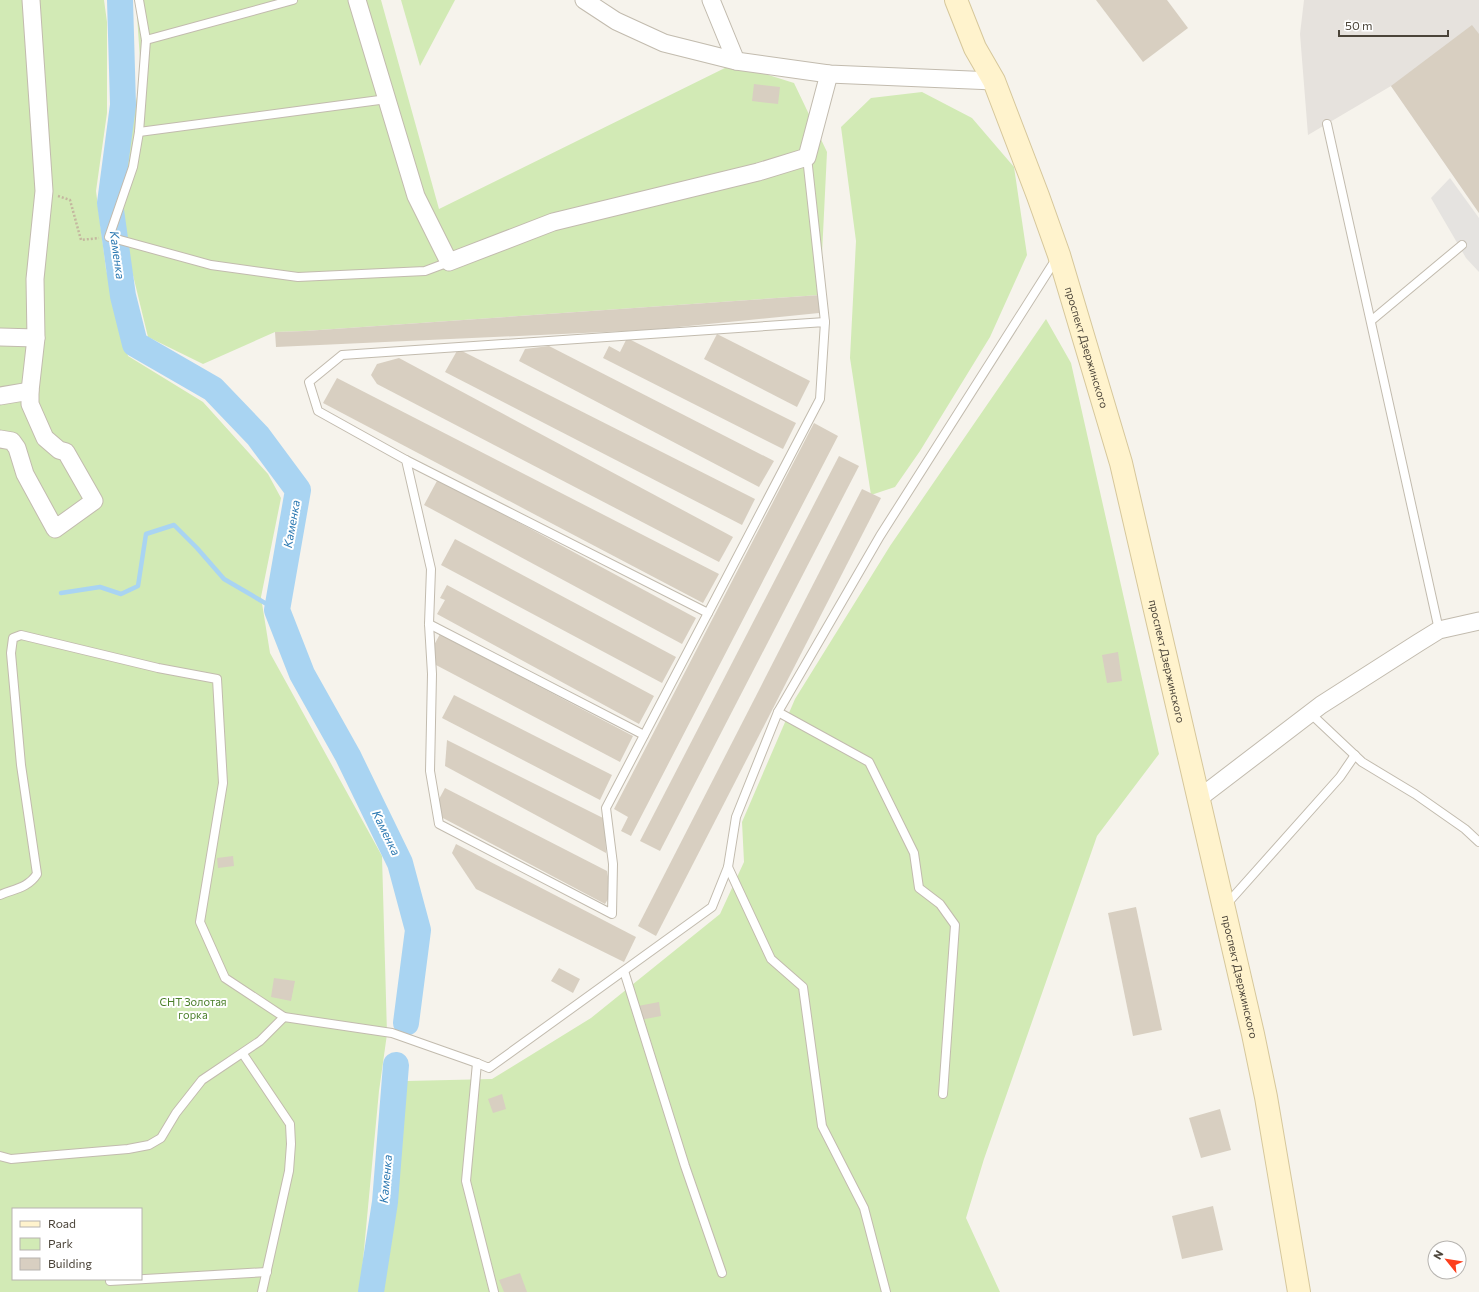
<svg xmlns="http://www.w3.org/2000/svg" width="1479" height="1292" font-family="Commissioner,sans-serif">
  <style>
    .industrial { fill: #e6e2dd }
    .green { fill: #d2eab5; fill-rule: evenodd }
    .parking { fill: #e5e3e0 }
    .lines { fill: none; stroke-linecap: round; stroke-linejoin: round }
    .stream { stroke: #a9d4f2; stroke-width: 4.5 }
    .river { stroke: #a9d4f2; stroke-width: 26 }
    .building { fill: #d8cfc1 }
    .lane-casing { stroke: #c2bbae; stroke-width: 10 }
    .street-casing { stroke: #c2bbae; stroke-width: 19 }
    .secondary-casing { stroke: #d6c79b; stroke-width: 24 }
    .path { stroke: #c4b79f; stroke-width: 2.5; stroke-dasharray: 2 2; stroke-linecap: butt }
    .lane { stroke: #fff; stroke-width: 8 }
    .street { stroke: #fff; stroke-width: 17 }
    .secondary { stroke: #fff3cd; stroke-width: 22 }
    .labels { text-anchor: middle; stroke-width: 4; stroke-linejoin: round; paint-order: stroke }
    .street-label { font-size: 11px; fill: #4b4439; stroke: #fff }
    .park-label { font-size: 11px; fill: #4a7f2a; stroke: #fff }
    .water-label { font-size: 12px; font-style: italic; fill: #2e7ab2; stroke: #fff }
  </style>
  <rect width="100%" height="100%" fill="#f6f3ec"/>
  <path class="industrial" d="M1304,0H1479V213L1391,86L1308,135L1300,34Z"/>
  <g class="green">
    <path d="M0,0H104L107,22V113L96,191L106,269L128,356L203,402L268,474L281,498L261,597L270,653L382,856L387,1034L379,1091L360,1292H0ZM13,1209H141V1279H13Z"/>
    <path d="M136,0H381L439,209L733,64L794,83L827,152L820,295L305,331L275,332L203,364L148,337L124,238L121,183L141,75Z"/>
    <path d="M401,0H455L420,66Z"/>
    <path d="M922,92L972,118L1014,167L1027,255L990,337L920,451L895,487L871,495L850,358L856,241L841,127L871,98Z"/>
    <path d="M1046,319L1071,363L1159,754L1097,836L984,1159L966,1218L1000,1292H378L393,1204L407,1081L492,1079L591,1018L720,914L744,862L742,822L795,699L890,546Z"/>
  </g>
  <path class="parking" d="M1450,178L1479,218V272L1466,258L1431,198Z"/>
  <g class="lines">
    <path class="stream" d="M61,593L100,587L121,594L138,586L146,534L174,525L197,548L224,579L277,610"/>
    <g class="river">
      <path d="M120,0L123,105L110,203L123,296L135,344L213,389L258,436L298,490L277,610L302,674L348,756L400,863L418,930L406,1023"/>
      <path d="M371,1292L385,1202L396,1065"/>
    </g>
  </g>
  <g class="building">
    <path d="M1096,0H1167L1188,28L1143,62Z"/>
    <path d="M1472,25L1479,34V213L1391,86Z"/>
    <path d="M754,84L780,87L778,104L752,101Z"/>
    <path d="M820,295L819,313L648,330L276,347L275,332L305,331Z"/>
    <path d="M717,334L810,381L797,407L704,359Z"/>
    <path d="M627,338L796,423L783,449L603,358L609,346L620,352Z"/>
    <path d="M549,346L774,461L759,487L519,361L525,349Z"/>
    <path d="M458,349L755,499L742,525L445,372Z"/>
    <path d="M399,358L733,537L719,562L377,384L371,375L377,364Z"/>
    <path d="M337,378L719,574L703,603L323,403Z"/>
    <path d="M814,423L838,436L631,836L621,831L628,817L614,809Z"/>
    <path d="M839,456L859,466L660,851L640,841Z"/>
    <path d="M438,479L696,618L682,644L424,505Z"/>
    <path d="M862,489L881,498L656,936L638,926Z"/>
    <path d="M455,539L676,657L662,683L441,565Z"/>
    <path d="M447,585L654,696L639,724L437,614L445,600L440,598Z"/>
    <path d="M440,634L633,736L620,762L436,665L433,647Z"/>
    <path d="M1118,652L1122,681L1107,683L1102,655Z"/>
    <path d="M454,695L612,775L600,800L442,718Z"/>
    <path d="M447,740L605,819L606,853L445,766Z"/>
    <path d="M445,788L607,871L611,894L605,904L441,817L438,801Z"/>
    <path d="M456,844L636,937L624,962L476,889L452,853Z"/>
    <path d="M233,856L234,866L218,868L217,858Z"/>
    <path d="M1136,907L1162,1030L1133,1036L1108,913Z"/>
    <path d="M559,968L580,979L573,993L551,981Z"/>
    <path d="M274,978L295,981L291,1001L271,997Z"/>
    <path d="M659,1002L661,1016L640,1020L638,1006Z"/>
    <path d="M502,1094L506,1109L493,1113L488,1099Z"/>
    <path d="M1220,1109L1231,1150L1201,1158L1189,1118Z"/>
    <path d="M1213,1206L1223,1250L1182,1259L1172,1216Z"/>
    <path d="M520,1273L527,1292H504L499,1280Z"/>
  </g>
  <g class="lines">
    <g class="lane-casing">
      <g id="lane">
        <path d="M139,0L146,40L139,132L133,167L109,237L211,265L298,277L425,271L449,262"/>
        <path d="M146,40L293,0"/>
        <path d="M1327,124L1439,630"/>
        <path d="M139,132L387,99"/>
        <path d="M807,157L825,322"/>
        <path d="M1372,320L1462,245"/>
        <path d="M825,322L820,399L606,808L613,864L612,914L439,824L430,771L432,674L429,624L431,569L406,460L318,411L309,382L342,355Z"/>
        <path d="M406,460L708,613"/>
        <path d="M429,624L644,735"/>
        <path d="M778,712L869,762L914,853L919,888L940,904L955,925L943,1094"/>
        <path d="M1310,713L1362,762L1415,794L1465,829L1479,842"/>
        <path d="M728,867L771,959L803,987L822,1126L864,1208L886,1292"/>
        <path d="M0,895C14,889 28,888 37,874L21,765L11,653L13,638L21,635L158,668L217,679L223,783L200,922L225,978L284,1017L392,1033L477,1063L489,1068L712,907L728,867L736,817L778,712L880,536L1056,259"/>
        <path d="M1225,906L1340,777L1355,755"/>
        <path d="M624,971L685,1166L722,1273"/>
        <path d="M243,1054L290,1124L291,1144L289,1171L262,1292"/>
        <path d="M477,1063L466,1181L494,1292"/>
        <path d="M0,1156L11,1159L45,1156L128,1149L149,1145L161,1138L176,1113L202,1080L260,1041L284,1017"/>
        <path d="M110,1281L267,1272"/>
      </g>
    </g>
    <g class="street-casing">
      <g id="street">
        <path d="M357,0L416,196L449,262L553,222L758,172L807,157L829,74"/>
        <path d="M584,0L616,21L664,43L736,61L829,74L994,81"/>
        <path d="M711,0L736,61"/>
        <path d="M0,337L36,338"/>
        <path d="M0,396L30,391"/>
        <path d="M0,439L12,441L17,448L25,474L55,529L94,501L66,452L59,450L45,438L30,404V391L36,338L35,279L44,191L31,0"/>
        <path d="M1198,799L1321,705L1418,643L1439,630L1479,621"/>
      </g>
    </g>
    <g class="secondary-casing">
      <g id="secondary">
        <path id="s1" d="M956,0L975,48L994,81L1038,196L1059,255L1121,463L1253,1034L1266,1097L1299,1292"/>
      </g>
    </g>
    <path class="path" d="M58,196L70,200L81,240L99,238"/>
    <use href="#lane" class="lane"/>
    <use href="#street" class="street"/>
    <use href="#secondary" class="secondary"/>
  </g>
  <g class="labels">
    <g class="street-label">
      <text dy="4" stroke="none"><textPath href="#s1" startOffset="372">проспект Дзержинского</textPath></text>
      <text dy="4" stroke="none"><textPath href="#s1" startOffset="696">проспект Дзержинского</textPath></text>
      <text dy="4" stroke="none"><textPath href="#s1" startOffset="1020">проспект Дзержинского</textPath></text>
    </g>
    <g class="park-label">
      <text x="193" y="1006">СНТ Золотая<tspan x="193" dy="13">горка</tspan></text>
    </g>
    <g class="water-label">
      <text transform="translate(117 255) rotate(82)" y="4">Каменка</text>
      <text transform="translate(292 524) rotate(-80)" y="4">Каменка</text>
      <text transform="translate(386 833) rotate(64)" y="4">Каменка</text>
      <text transform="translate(386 1179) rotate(-85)" y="4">Каменка</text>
    </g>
  </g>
  <rect x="12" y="1208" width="130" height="72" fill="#ffffff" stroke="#b7b4b0"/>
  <rect x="20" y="1221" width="20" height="6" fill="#fff3cd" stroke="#b7b4b0"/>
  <text x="48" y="1228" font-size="12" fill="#4b4439">Road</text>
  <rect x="20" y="1238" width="20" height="12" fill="#d2eab5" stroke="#b7b4b0"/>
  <text x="48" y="1248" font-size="12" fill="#4b4439">Park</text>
  <rect x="20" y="1258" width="20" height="12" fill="#d8cfc1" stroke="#b7b4b0"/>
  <text x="48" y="1268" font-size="12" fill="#4b4439">Building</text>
  <g transform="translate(1447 1260) rotate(300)"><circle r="19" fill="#ffffff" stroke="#b7b4b0"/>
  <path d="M0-3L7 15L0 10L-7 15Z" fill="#fc3f1d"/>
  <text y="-6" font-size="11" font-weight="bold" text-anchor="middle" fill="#4b4439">N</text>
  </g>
  <path d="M1339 30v6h109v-6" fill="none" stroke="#4b4439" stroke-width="2"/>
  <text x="1345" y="30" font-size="12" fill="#4b4439" stroke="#ffffff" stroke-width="3" paint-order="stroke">50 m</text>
</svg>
